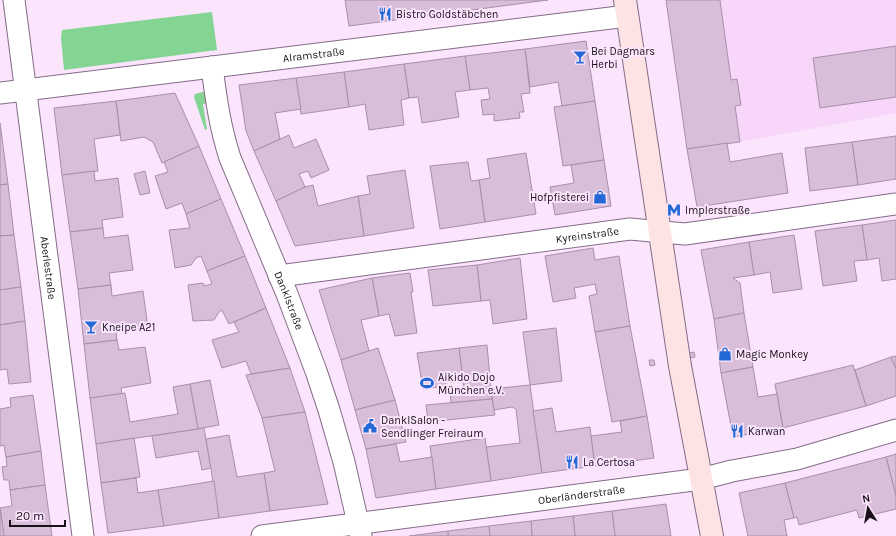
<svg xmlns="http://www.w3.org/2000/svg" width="896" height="536" font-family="Karla,sans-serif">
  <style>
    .built { fill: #f7d6fa }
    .green { fill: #84d593 }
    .building { fill: #d9beda; stroke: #a98faa }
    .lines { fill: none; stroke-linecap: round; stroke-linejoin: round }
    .street-casing { stroke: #836b85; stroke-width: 23 }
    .secondary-casing { stroke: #836b85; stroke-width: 24 }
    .street { stroke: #fff; stroke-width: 21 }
    .secondary { stroke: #fee3e4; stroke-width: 22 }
    .labels { text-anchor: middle; stroke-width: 4; stroke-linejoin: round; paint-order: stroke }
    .poi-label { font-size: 11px; fill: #1a111b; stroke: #fbe5fd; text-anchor: start }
    .street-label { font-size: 11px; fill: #1a111b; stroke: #fbe5fd }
  </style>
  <rect width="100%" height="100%" fill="#fbe5fd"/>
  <path class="built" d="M666,0H896V113L740,142L687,149Z"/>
  <g class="green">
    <path d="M212,12L217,50L64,70L61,38L62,30Z"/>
    <path d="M207,91L209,103L203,104L207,129L205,130L194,97L195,94Z"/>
  </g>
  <g class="building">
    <path d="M345,0H548L349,26Z"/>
    <path d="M666,0H720L731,80L737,79L741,105L735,106L740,142L687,149Z"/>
    <path d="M586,41L595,101L562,106L558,82L530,87L525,49Z"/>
    <path d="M896,46V97L820,108L813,58Z"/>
    <path d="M525,49L530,93L521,94L524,112H519L520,118L494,121V114L483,115L481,100L490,99L488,88L470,90L465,56Z"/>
    <path d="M465,56L470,90L455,92L459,117L422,123L418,97L409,98L404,64Z"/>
    <path d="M404,64L409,98L401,100L404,125L369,130L365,104L349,107L344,72Z"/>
    <path d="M344,72L349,107L301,114L296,78Z"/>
    <path d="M296,78L301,109L275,113L280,139L254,151L246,131L239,85Z"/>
    <path d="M175,93L199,146L162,163L153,142L144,137L121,141L116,101Z"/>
    <path d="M116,101L120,135L94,139L98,171L62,175L54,108Z"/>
    <path d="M595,101L604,160L563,166L554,107Z"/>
    <path d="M0,123L8,184L0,185Z"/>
    <path d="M289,135L294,148L316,139L329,170L311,178L308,171L299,174L305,187L276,201L254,151Z"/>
    <path d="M896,136V179L858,185L852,142Z"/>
    <path d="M852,142L858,185L810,191L805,148Z"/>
    <path d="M727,143L730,162L782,153L788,193L697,207L687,149Z"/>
    <path d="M199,146L221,199L186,214L182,203L166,209L155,176L168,172L164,162Z"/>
    <path d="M526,153L536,214L485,222L479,180L490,178L487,159Z"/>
    <path d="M604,160L611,206L555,215L550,187L574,183L571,165Z"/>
    <path d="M468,162L471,181L479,180L485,222L440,229L430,166Z"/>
    <path d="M405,170L414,228L364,236L358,196L370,194L367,176Z"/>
    <path d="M94,171L95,181L118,178L123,217L102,220L103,228L70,232L62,175Z"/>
    <path d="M145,171L150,193L140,195L134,174Z"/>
    <path d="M8,184L14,235L0,236V185Z"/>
    <path d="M313,185L318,206L358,196L364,236L295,246L276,201L305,187Z"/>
    <path d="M221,199L245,256L207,271L201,256L196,258L191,265L175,268L169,230L190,228L186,214Z"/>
    <path d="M896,220V279L882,281L879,258L867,260L862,225Z"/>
    <path d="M862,225L867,260L854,261L857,281L823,286L815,231Z"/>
    <path d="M103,228L104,238L128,235L133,270L109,273L111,285L78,289L70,232Z"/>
    <path d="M14,235L21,287L0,290V236Z"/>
    <path d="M794,235L802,289L773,293L770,272L754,275L749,242Z"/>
    <path d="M749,242L754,275L733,278L740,283L744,313L714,319L701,250Z"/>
    <path d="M593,248L595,260L619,256L630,326L595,332L589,296L597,294L595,284L574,288L576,298L553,302L545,256Z"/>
    <path d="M245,256L266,308L229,324L222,310L219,312L214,320L193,321L188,285L203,283L204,286L212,284L207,271Z"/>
    <path d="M520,258L527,319L493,324L490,300L481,301L477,265Z"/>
    <path d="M477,265L481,301L433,306L428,270Z"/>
    <path d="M410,273L413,292H411L417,333L395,336L389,314L379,316L372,278Z"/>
    <path d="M372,278L379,316L361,320L369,351L341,360L319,290Z"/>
    <path d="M111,285L112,296L143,291L148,328L116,332L117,340L84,344L78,289Z"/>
    <path d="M21,287L25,321L0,325V290Z"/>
    <path d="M266,308L290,368L251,374L246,361L222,368L212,340L239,332L234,322Z"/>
    <path d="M744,313L753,367L721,373L714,319Z"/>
    <path d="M25,321L31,382L9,384L7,369L0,370V325Z"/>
    <path d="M630,326L647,416L612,422L595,332Z"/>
    <path d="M556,328L562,381L530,385L523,332Z"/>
    <path d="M117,340L119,350L145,347L151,383L121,388L122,394L90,398L84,344Z"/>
    <path d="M487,345L492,399L451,403L450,392L464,391L459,348Z"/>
    <path d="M378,348L395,400L355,410L341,360Z"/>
    <path d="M459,348L463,381L445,383V386L423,389L417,353Z"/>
    <path d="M694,352L695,357L690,358L689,353Z"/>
    <path d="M896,356V369L891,357Z"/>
    <path d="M891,357L896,369V396L866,406L855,370Z"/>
    <path d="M649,360H654L655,365L650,366Z"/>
    <path d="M853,365L866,406L783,428L775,384Z"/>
    <path d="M753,367L758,397L777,394L783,428L733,437L721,373Z"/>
    <path d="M290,368L305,412L262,418L246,375Z"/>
    <path d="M210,380L219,425L198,429L190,384Z"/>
    <path d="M190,384L198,429L96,444L90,398L125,393L130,422L178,414L173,387Z"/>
    <path d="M530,385L542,473L491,481L486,447L520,443L516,409L512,407L494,410L491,389Z"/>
    <path d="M33,395L41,451L6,457L4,445L0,446V409L11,407L10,398Z"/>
    <path d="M492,399L495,415L428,422L426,405Z"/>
    <path d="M395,400L406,442L366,449L355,410Z"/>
    <path d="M552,408L556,432L590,427L595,466L542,473L533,411Z"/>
    <path d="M305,412L328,504L270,511L264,473L275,471L262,418Z"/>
    <path d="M647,416L654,458L595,466L591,436L622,432L620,421Z"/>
    <path d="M204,428L211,468L202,470L198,451L156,458L152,436Z"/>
    <path d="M229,435L237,477L264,473L270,511L219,518L206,439Z"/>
    <path d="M134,438L140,477L101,483L96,444Z"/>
    <path d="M485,438L491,481L436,489L430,446Z"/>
    <path d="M396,444L400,462L432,457L436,489L376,498L366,449Z"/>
    <path d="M41,451L45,485L10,490L9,480H4L2,467L7,466L6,457Z"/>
    <path d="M896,454V496L886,457Z"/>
    <path d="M886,457L896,496V509L859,518L857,510L799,525L797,517L794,518L785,483Z"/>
    <path d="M136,478L138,493L158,490L164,526L108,533L101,483Z"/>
    <path d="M214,481L219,518L164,526L158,490Z"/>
    <path d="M785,483L794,518L784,520L787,536H748L739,493Z"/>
    <path d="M45,485L52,536H4L0,508L12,506L10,490Z"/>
    <path d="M666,504L671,536H615L612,511Z"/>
    <path d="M0,508L4,536H0Z"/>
    <path d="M612,511L615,536H575L573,516Z"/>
    <path d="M573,516L575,536H532L531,521Z"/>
    <path d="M531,521L532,536H490L489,526Z"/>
    <path d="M489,526L490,536H448V531Z"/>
    <path d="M448,531V536H409Z"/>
  </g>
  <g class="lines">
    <g class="street-casing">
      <g id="street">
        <path id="s1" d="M14,0L83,536"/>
        <path id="s2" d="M212,67C216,99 220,127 230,158L287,294L316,371L329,410L344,462L361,536"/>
        <path id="s3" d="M0,93L627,16"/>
        <path id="s4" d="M279,276L630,229L685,234L896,204"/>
        <path id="s5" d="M262,536L701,479L732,471L797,459L896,430"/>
      </g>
    </g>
    <g class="secondary-casing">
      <path id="secondary" d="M625,0L680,366L712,536"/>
    </g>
    <use href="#street" class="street"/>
    <use href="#secondary" class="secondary"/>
  </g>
  <defs>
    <g id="restaurant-bare" transform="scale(1.08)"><path d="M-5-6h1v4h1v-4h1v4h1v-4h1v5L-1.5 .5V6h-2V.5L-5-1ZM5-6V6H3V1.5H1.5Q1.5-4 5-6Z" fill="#2269d5" stroke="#fbe5fd" stroke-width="2.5" paint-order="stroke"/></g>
    <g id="bar-bare" transform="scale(1.08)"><path d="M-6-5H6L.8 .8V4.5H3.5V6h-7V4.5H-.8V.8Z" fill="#2269d5" stroke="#fbe5fd" stroke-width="2.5" paint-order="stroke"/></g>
    <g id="shop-bare" transform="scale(1.08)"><path d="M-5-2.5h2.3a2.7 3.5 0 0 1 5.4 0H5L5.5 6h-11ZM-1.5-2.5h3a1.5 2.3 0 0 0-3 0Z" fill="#2269d5" stroke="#fbe5fd" stroke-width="2.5" paint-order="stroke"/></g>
    <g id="metro-bare" transform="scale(1.08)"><path d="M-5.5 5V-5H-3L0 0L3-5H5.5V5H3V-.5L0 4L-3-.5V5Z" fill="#2269d5" stroke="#fbe5fd" stroke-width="2.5" paint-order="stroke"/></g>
    <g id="stadium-bare" transform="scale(1.08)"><path d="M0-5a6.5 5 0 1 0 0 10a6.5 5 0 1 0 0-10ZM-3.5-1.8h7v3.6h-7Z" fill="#2269d5" stroke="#fbe5fd" stroke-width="2.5" paint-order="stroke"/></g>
    <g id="civic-bare" transform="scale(1.08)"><path d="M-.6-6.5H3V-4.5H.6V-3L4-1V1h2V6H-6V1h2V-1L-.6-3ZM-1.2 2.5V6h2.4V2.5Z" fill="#2269d5" stroke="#fbe5fd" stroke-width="2.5" paint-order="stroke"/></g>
  </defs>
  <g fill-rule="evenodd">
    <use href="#restaurant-bare" x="385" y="14"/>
    <use href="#bar-bare" x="580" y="57"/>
    <use href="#shop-bare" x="600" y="197"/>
    <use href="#metro-bare" x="674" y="210"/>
    <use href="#bar-bare" x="91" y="327"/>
    <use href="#shop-bare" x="725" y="354"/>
    <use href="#stadium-bare" x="427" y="383"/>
    <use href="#civic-bare" x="370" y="426"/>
    <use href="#restaurant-bare" x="737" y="431"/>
    <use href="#restaurant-bare" x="572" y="462"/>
  </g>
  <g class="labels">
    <g class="poi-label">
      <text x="396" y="18">Bistro Goldstäbchen</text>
      <text x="591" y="55">Bei Dagmars<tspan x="591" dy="13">Herbi</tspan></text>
      <text x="589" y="201" text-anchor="end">Hofpfisterei</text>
      <text x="685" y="214">Implerstraße</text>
      <text x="102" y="331">Kneipe A21</text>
      <text x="736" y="358">Magic Monkey</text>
      <text x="438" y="381">Aikido Dojo<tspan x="438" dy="13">München e.V.</tspan></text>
      <text x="381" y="424">DanklSalon -<tspan x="381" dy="13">Sendlinger Freiraum</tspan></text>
      <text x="748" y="435">Karwan</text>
      <text x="583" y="466">La Certosa</text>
    </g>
    <g class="street-label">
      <text dy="4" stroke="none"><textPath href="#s3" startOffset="316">Alramstraße</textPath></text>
      <text dy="4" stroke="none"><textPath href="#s4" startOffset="311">Kyreinstraße</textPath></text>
      <text dy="4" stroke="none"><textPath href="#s1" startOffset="270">Aberlestraße</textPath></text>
      <text dy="4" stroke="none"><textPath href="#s2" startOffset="247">Danklstraße</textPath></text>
      <text dy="4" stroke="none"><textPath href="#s5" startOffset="322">Oberländerstraße</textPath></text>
    </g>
  </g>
  <g transform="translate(868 508) rotate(349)" stroke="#fbe5fd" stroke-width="3" paint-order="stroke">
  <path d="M0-3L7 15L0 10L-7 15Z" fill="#1a111b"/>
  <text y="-6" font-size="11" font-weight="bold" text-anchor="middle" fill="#1a111b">N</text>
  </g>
  <path d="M10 520v6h55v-6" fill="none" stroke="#1a111b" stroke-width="2"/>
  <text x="16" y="520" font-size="12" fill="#1a111b" stroke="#fbe5fd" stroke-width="3" paint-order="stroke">20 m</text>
</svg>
